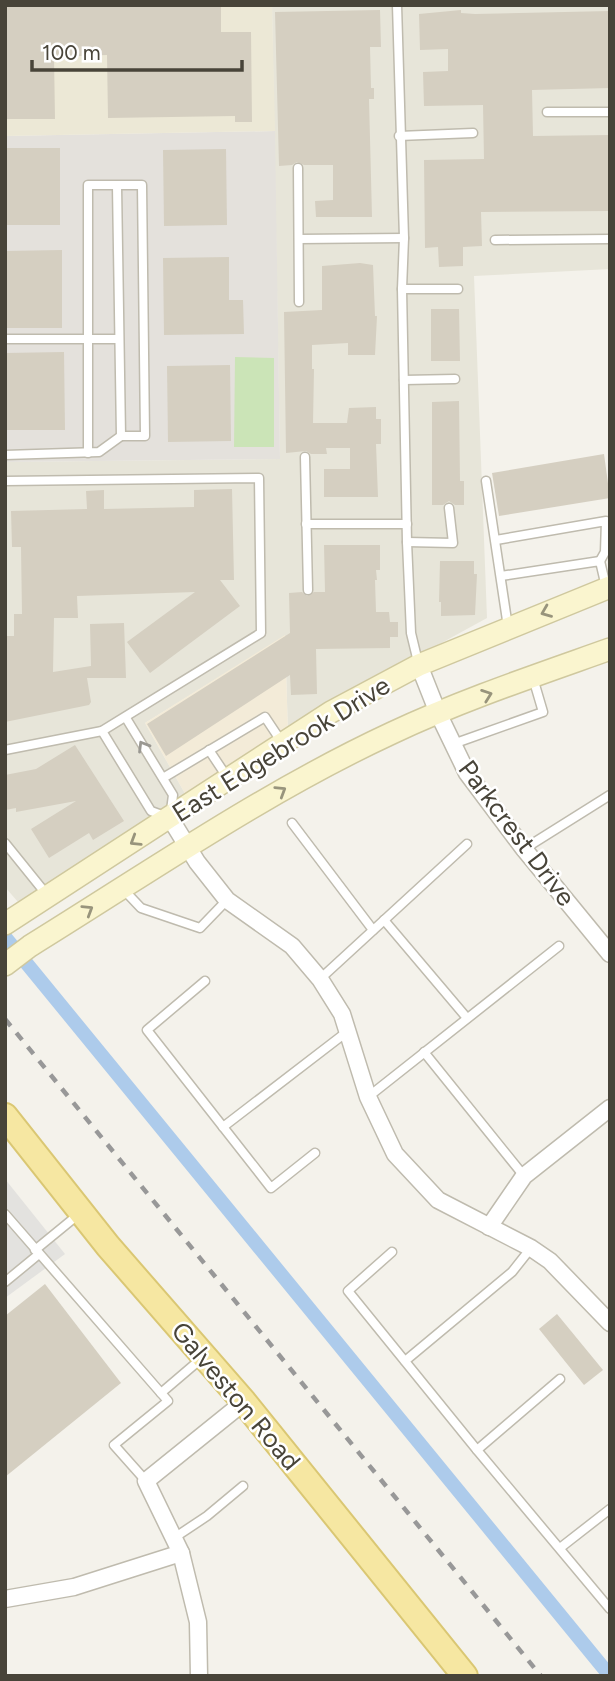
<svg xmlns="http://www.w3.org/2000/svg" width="615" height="1681" font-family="Figtree,sans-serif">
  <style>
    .residential { fill: #e7e5d9 }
    .commercial { fill: #f3ebd8 }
    .industrial { fill: #e4e1dc }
    .education { fill: #ece8d6 }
    .grass { fill: #cbe4b7 }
    .parking { fill: #e3e2df }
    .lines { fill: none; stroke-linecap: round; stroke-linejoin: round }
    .canal { stroke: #adcbeb; stroke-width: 14 }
    .building { fill: #d5cfc1 }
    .service-casing { stroke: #bfbbae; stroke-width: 11 }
    .minor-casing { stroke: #bfbbae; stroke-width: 19 }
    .secondary-casing { stroke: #cfc89e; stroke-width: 24 }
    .primary-casing { stroke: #dac773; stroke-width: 28 }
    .service { stroke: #fff; stroke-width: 8 }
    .minor { stroke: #fff; stroke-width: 16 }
    .secondary { stroke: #faf5cf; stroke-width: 21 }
    .primary { stroke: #f6e7a2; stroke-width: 24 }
    .rail { stroke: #989898; stroke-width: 4.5; stroke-dasharray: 9 9; stroke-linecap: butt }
    .oneway { stroke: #98947c }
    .oneway2 { stroke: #9a9892 }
    .labels { text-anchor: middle; stroke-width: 5; stroke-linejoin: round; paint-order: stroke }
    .street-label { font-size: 26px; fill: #484439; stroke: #fff }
  </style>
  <rect width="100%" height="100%" fill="#f4f2eb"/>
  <path class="residential" d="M272,5H610V269L474,276L487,618L383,675L288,734L285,636L145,723L187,797L18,902L5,887V462L280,459Z"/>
  <path class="commercial" d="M285,635L288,734L187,797L145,723Z"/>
  <path class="industrial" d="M275,131L280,459L5,462V136Z"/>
  <path class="education" d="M5,5H272L275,131L5,136Z"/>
  <path class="grass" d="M235,357L274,358V447H234Z"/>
  <path class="parking" d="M5,1179L65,1254L5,1298Z"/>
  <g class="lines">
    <path class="canal" d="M5,937L610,1676"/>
  </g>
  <g class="building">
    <path d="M5,5H221V32H251L252,122H235V116L108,118L107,55L54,57L55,119H5Z"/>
    <path d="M380,10L381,47H370L371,88H374V99H369L372,217H316L315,201L333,200V165H304L297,162L292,165L279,166L275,12Z"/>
    <path d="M461,10V13L475,14L610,11V88L532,90L533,136L610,135V211L481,212L482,246L463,247V266L439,267L438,247L425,248L424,160L484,159L483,105L424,106L423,72L448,71V49L420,50L419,14Z"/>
    <rect x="5" y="148" width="55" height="77"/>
    <path d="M226,149L227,225L164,226L163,150Z"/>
    <path d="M62,250V328H5V251Z"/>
    <path d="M229,257V300H243L244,334L164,335L163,258Z"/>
    <path d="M360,263L373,265L375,316H377L375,355H348V343L312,345V369H314L313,423H347L349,408L376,407V419H381V444H376L378,497H324V469H350V448H326L327,454H311L306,451L286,453L284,312L322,310V266Z"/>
    <path d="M431,309H459L460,361H431Z"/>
    <path d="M64,352L65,430H5V353Z"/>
    <path d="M230,365L231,441L168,442L167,366Z"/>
    <path d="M459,401L460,481H464V505H455L449,501L443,505H432V402Z"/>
    <path d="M604,454L610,498L499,516L492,473Z"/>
    <path d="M232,489L234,580H220L240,606L150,673L127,642L195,592L77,596L78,618H54L53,672L91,666L90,624L124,623L126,678H87L91,702L89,705L5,722V636H14V614H22L21,547H12L11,511L87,509L86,491L104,490V509L194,507V490Z"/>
    <path d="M324,545H380V570H376L377,580H375L376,612H389L390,622H398V637H390V648L316,649L317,694L291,695L290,675L166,756L147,724L290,633L289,593L302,592L307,596L314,592H325Z"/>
    <path d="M440,561H474V574H477L475,615L441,616V602H439Z"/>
    <path d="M75,745L124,821L93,840L89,833L49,858L31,829L76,801L16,812V808L5,810V775L36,769Z"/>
    <path d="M45,1284L121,1383L5,1477V1316Z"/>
    <path d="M557,1314L603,1370L584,1385L539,1329Z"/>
  </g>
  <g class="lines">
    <g class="service-casing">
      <g id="service">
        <path d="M397,5L404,238L402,289L407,542L411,633L418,662"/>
        <path d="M547,112H610"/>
        <path d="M399,136L473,133"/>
        <path d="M298,168L299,302"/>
        <path d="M299,239L404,238"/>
        <path d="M495,240L610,239"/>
        <path d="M402,289H458"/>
        <path d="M5,339H119"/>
        <path d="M404,380L455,379"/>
        <path d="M88,453V185H142L145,436H121"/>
        <path d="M5,455L99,452L121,436L117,186"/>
        <path d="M305,457L308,590"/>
        <path d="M5,481L259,478L261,633L102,731L5,750"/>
        <path d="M486,481L508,627"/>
        <path d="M306,524H407"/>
        <path d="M496,540L606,521L605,552L600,561"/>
        <path d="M407,542L453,543L449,508"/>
        <path d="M501,576L600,561L606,587"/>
        <path d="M102,731L151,811L170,818L173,795L126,718"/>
        <path d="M453,744L543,712L533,678"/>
        <path d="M209,750L227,777"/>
        <path d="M163,778L265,717L281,741"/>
        <path d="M292,823L373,930"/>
        <path d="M5,843L47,895"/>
        <path d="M524,849L610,795"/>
        <path d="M123,889L141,908L200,928L227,900"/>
        <path d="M384,920L467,1018"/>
        <path d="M320,979L467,844"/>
        <path d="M205,981L147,1030L271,1188L315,1153"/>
        <path d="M424,1052L524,1176"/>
        <path d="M368,1097L559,946"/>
        <path d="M223,1127L348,1031"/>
        <path d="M5,1214L161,1393"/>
        <path d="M35,1250L79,1214"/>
        <path d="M392,1252L348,1291L477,1450L610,1609"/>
        <path d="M5,1282L39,1254"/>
        <path d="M405,1361L512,1272L531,1248"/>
        <path d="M477,1450L560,1379"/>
        <path d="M146,1481L114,1445L168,1401L161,1393L202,1358"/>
        <path d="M174,1538L207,1516L243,1486"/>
        <path d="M560,1548L610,1509"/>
      </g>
    </g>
    <g class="minor-casing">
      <g id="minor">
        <path d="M419,665L438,713L467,773L524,849L610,954"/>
        <path d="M170,818L197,862L227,900L292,946L320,979L342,1014L368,1097L395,1154L438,1200L531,1248L550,1261L610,1323"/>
        <path d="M489,1227L524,1176L610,1108"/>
        <path d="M5,1599L74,1587L181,1553"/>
        <path d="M199,1676L198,1622L181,1553L146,1481L244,1402"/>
      </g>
    </g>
    <g class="secondary-casing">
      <g id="secondary">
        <path d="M5,924L331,712L419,665L610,587"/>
        <path d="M5,965L30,946C148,873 265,792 392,733C462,700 537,675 610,649"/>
      </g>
    </g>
    <g class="primary-casing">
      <path id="primary" d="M5,1116L108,1246L244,1402L465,1676"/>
    </g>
    <use href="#service" class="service"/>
    <use href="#minor" class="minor"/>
    <use href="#secondary" class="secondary"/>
    <use href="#primary" class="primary"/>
    <path class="rail" d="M5,1019L541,1676"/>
  </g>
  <defs><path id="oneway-chevron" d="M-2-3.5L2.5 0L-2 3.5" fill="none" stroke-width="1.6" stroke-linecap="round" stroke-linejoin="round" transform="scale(1.75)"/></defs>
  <g class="oneway">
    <use href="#oneway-chevron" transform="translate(546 612) rotate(158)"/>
    <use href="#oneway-chevron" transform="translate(487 695) rotate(-20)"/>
    <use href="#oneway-chevron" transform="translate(281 791) rotate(-32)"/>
    <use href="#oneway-chevron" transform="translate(135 841) rotate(148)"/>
    <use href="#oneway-chevron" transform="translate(88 910) rotate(-32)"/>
  </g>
  <use class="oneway2" href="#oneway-chevron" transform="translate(143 746) rotate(-121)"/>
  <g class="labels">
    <g class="street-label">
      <text transform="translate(281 749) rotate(-32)" y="9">East Edgebrook Drive</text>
      <text transform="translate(517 833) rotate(53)" y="9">Parkcrest Drive</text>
      <text transform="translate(236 1396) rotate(50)" y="9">Galveston Road</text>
    </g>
  </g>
  <rect width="615" height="1681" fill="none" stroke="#484439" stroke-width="14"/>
  <path d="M32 60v10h210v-10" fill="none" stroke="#484439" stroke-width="3.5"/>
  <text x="42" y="60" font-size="21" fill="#484439" stroke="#ffffff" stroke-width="5" paint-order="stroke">100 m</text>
</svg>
